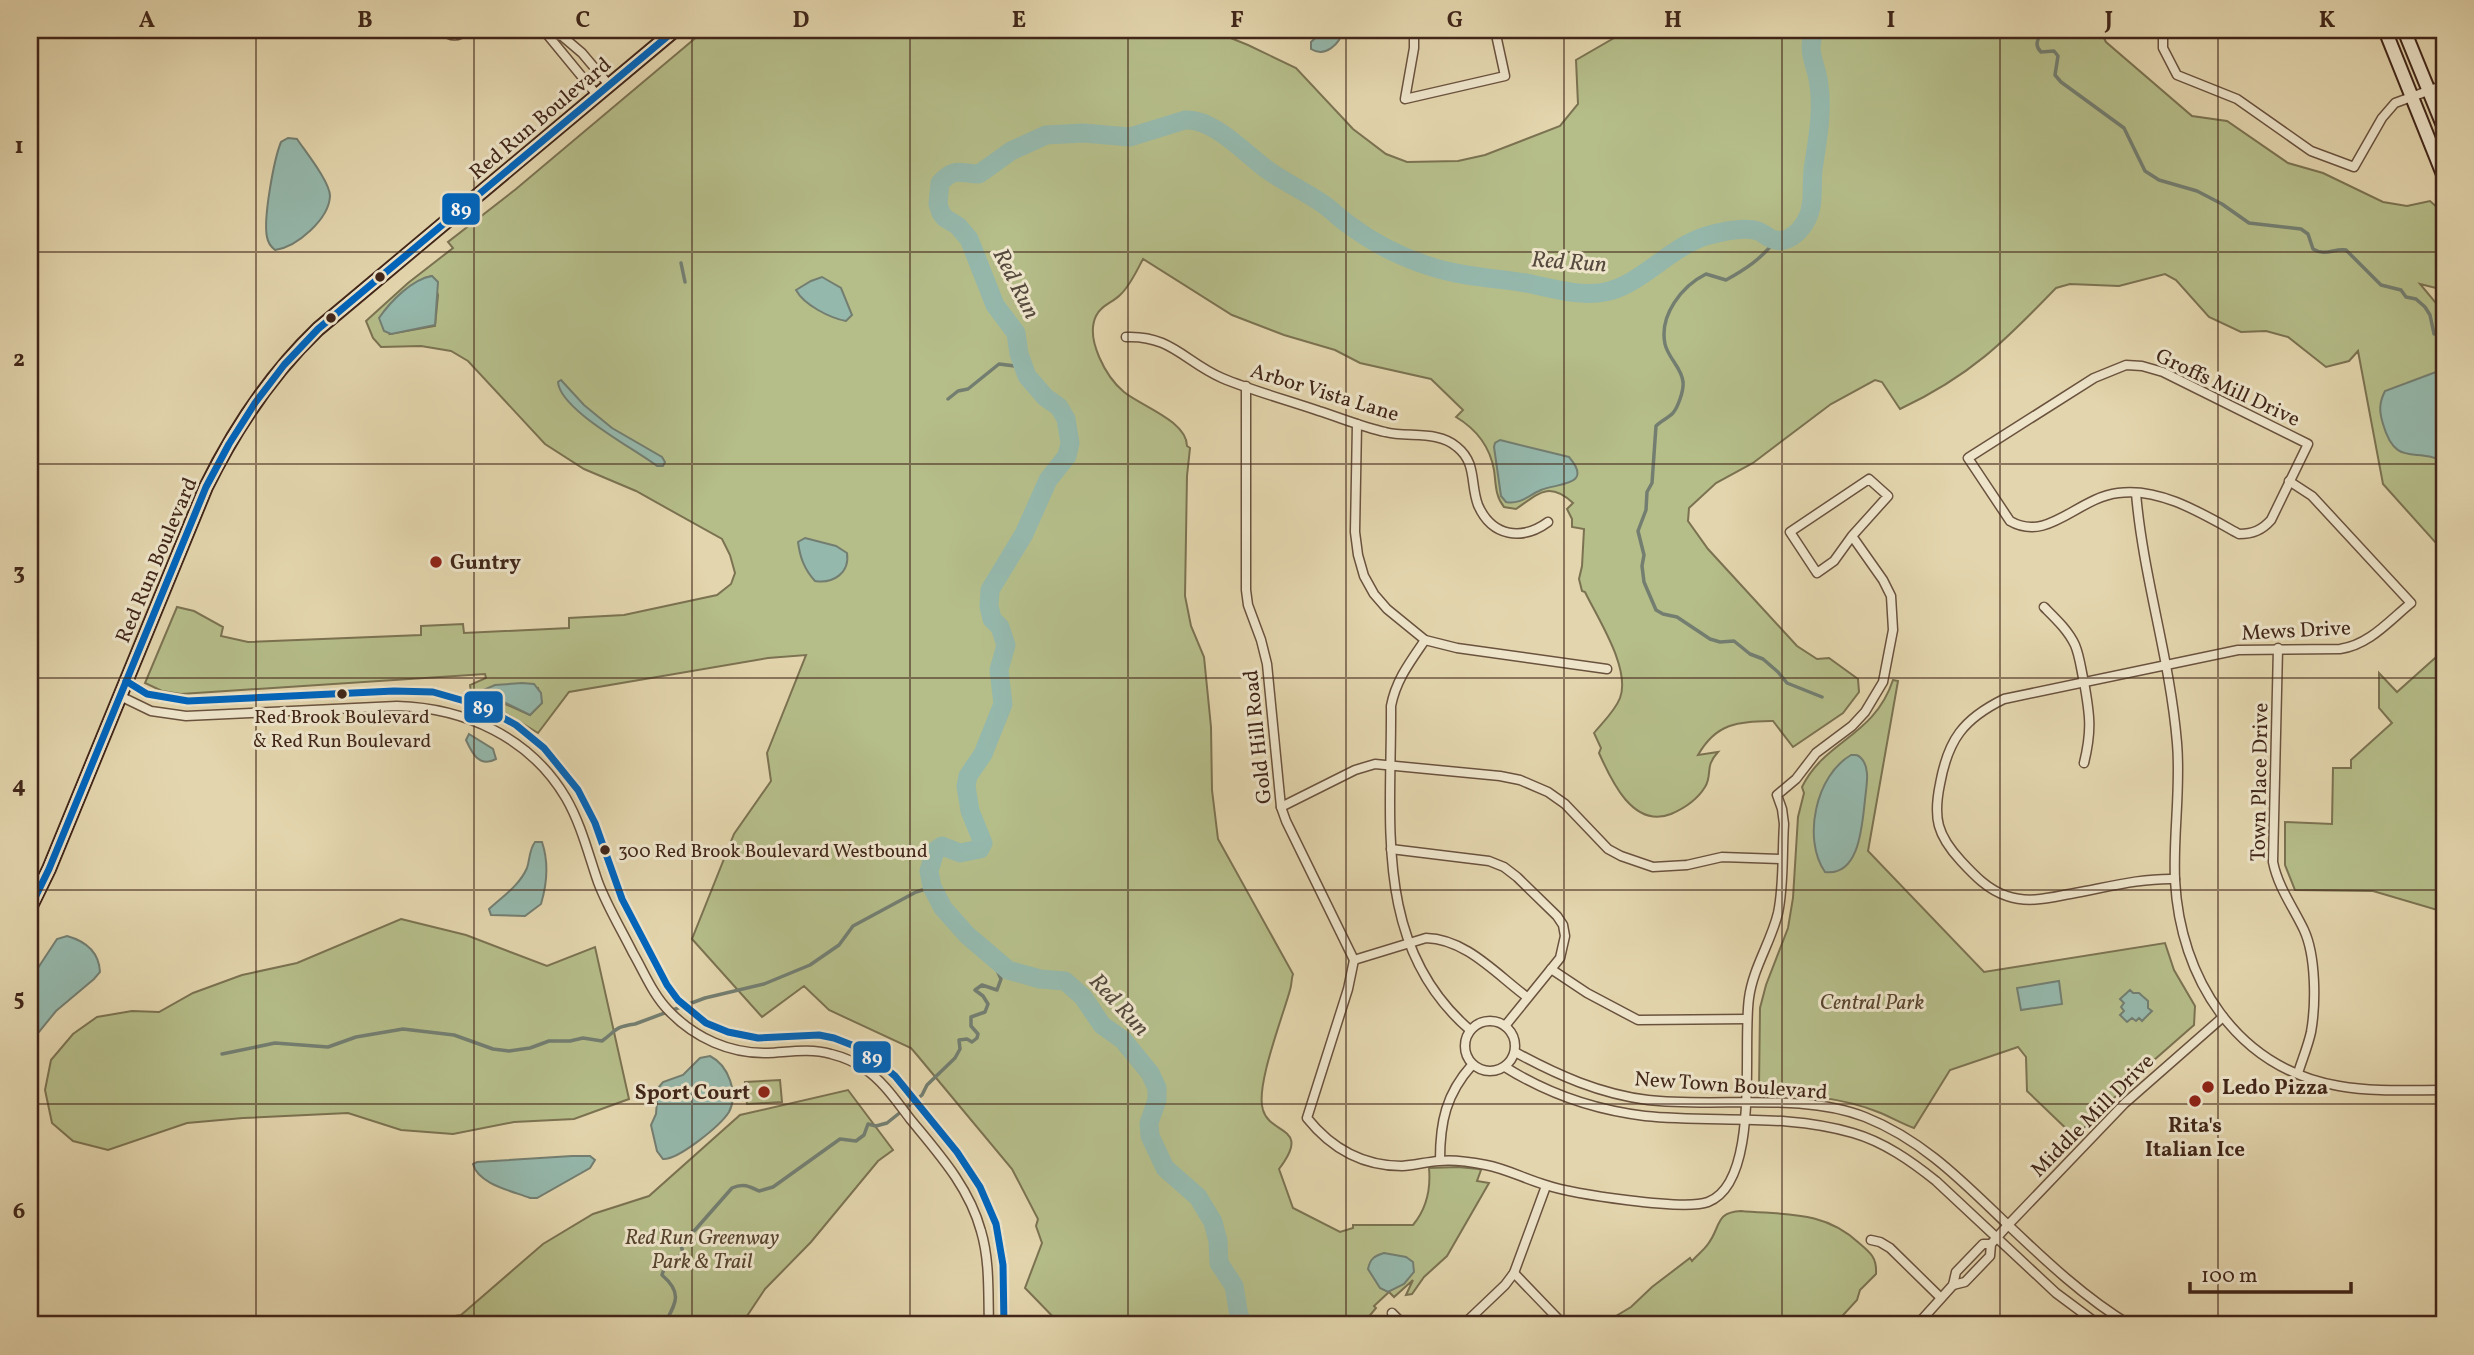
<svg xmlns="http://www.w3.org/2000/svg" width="2474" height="1355" font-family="Vollkorn,serif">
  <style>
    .green { fill: #b5bd89; stroke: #7b7251; stroke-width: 2; fill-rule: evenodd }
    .water { fill: #95b8ac; stroke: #737e71; stroke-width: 2 }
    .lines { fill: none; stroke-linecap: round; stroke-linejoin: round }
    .stream { stroke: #737e71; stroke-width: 3.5 }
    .river { stroke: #95b8ac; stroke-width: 19 }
    .street-casing { stroke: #6a523e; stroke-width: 11 }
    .secondary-casing { stroke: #412619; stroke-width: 16 }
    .street { stroke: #ede4ca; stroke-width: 8 }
    .secondary { stroke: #ede4ca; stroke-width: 12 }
    .bus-1-casing { stroke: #ede4ca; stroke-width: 12 }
    .bus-1 { stroke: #0065bd; stroke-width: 7 }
    .grid { fill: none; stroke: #412619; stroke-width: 2; stroke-opacity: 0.55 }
    .bus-dot { fill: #412619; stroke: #ede4ca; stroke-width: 2.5 }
    .poi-dot { fill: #8f2418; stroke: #ede4ca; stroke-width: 2.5 }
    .labels { text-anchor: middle; stroke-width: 6; stroke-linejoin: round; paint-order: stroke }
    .bus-label { font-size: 19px; fill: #412619; stroke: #ede4ca }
    .street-label { font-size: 21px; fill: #412619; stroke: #ede4ca }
    .poi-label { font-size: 21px; font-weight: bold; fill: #412619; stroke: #ede4ca; text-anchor: start }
    .park-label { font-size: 21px; font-style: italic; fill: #58442f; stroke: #ede4ca }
    .water-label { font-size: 23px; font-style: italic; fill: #564a3e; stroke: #ede4ca }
    .line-badge { stroke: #ede4ca; stroke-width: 2.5 }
    .badge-label { font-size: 19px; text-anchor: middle; font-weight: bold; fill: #fff }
    .neatline { fill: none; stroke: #412619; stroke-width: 2.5 }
    .grid-label { font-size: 23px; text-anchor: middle; font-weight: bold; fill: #412619 }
  </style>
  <rect width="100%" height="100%" fill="#e3d5ad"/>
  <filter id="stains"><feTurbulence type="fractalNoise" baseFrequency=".00286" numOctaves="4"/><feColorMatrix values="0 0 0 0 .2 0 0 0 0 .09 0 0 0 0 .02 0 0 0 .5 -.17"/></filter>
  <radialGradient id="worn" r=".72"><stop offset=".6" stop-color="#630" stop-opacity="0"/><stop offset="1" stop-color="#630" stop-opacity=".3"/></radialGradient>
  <g class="green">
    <path d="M705,30H1211L1248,45L1296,68L1353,129L1386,154L1407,162L1458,161L1485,155L1560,126L1578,104L1576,60L1628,30H2100L2106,42L2192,116L2227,121L2288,163L2323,173L2383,202L2407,206L2430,201L2438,208L2444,220V290L2420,284L2440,308H2444V552L2383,484L2358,351L2349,361L2326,367L2288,337L2266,331L2241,332L2209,317L2176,280L2165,274L2119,286L2070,284L2056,288C2004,342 1970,376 1900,409L1882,382L1875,380L1831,404L1753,463L1716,483L1689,508L1688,521L1708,549L1797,646L1817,659L1829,658L1858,679L1859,692L1843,713L1793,747L1773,721C1738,722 1717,722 1698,755L1718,752C1704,767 1713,774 1705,787C1697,800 1685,808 1671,814C1633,829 1611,780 1599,753L1601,748L1594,733C1602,723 1615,711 1620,698C1631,669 1598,619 1585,592L1582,591L1579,579L1582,566L1584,529L1572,527V519L1567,509L1573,503C1548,480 1537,495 1516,509L1504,507C1495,496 1496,484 1494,470C1490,447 1476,429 1456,417L1463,410L1431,379L1360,363L1335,350L1284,335L1232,315L1143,259C1137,270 1130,286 1120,295C1112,303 1101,305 1096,316C1085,339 1106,377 1124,392C1141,406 1187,421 1187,446L1190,448L1187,476L1185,596L1191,626L1204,657L1211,727L1212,790L1218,839L1293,974C1291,980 1292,984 1290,990C1283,1016 1255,1087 1263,1110C1270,1135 1312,1126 1279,1169L1293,1208L1340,1232L1353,1228V1225H1413C1427,1208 1431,1190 1429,1168L1458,1167L1479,1169L1481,1170L1477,1181L1489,1183L1447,1256L1424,1277L1412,1294L1406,1295L1413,1280L1394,1297L1389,1292L1374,1306L1376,1308L1362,1325H1061L1025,1288L1042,1243L1036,1226L1038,1219L1012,1169L917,1055L911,1048L829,1010L804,986L762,1017L692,939L734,834L771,781L767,753L806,655L768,658L569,692L538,733L471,692L470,685L486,678L485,674L181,694L162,691L145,683L177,607L194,611L223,627L221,636L248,642L421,635V626L463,624L464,633L569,628V618L624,615L717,595L731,584L735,573L730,555L722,539L636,491L584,469L545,444L468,361L451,351L421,346L381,347L373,338L366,321L408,283L453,248L448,242L516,189ZM432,276L438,295L435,326L390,334C400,312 406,280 432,276ZM538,688L542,703L530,715L485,695Z"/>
    <path d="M2444,650V912L2373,891L2295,890L2285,865V822L2332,824L2333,768H2351V760L2392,723L2379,708V673L2397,692Z"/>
    <path d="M1893,680L1898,681L1868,851L1984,972L2165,943L2174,970L2195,1006L2194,1025L2137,1075L2075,1137L2027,1091L2026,1057L2018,1047L1950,1070L1914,1128C1902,1124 1891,1117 1878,1112C1841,1097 1803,1095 1763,1093L1759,1088L1760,1008L1766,985L1788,928L1793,898L1798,817L1804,793L1802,787C1825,740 1874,737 1893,680Z"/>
    <path d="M401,919L466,935L547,966L595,947L629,1099L574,1119L514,1122L453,1134L401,1130L348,1113L243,1118L187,1123L108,1150L73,1141L52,1123L45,1090L51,1060L73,1034L97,1017L132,1011L159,1012L193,993L242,975L297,963Z"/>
    <path d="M780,1080L782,1102L747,1104L745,1082Z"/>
    <path d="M848,1090L893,1150L878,1161L811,1242L765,1289L741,1325H402L461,1315L543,1244L593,1214L649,1196L740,1115Z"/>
    <path d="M1741,1211C1785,1215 1824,1210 1859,1243C1871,1253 1877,1258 1876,1274L1860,1290L1857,1300L1834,1325H1601L1631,1307L1652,1287L1690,1258L1692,1261C1697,1255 1704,1250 1708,1244C1721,1227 1715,1212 1741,1211Z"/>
  </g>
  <g class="water">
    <path d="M1324,30H1343C1340,44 1325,58 1311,49V42Z"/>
    <path d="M288,138L297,139C305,151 330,182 330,196C329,219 297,247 275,250C270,246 268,243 267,237C263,219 274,159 281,142Z"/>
    <path d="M432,276L438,282L435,325L391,334L384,331L379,318C390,302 412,279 432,276Z"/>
    <path d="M822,277L841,288L852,315L846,321C830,318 804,305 796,290L811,281Z"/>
    <path d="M2444,369V462C2416,446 2396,469 2383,424C2379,411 2379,403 2385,391Z"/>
    <path d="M561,380L584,405L612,428L662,457L665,462L663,466H657C635,449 560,410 558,382Z"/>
    <path d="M1500,440L1569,457C1594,486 1558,483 1541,490C1529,495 1520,505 1506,502L1501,496L1494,447L1495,443Z"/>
    <path d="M805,538L836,546L847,553C850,573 833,584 815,581C804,569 800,557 798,542Z"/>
    <path d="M522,683L534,684L541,693L542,703L530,715L481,691L495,685Z"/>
    <path d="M469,734L493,749L496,759C479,768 472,753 466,740Z"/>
    <path d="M1851,755C1856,755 1857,754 1861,758C1871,768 1866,787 1865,800C1862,824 1860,877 1825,872C1802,839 1816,775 1851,755Z"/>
    <path d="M535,842H542C549,863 547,884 541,904L525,916L491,915L489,909C503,896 519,886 527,868C530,859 529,850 535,842Z"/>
    <path d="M67,936C85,941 99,952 100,972L94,979L56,1011L30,1043V980L57,939Z"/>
    <path d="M2059,981L2062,1004L2021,1010L2017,988Z"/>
    <path d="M2130,990L2133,993H2139L2148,1001V1008L2152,1011L2142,1021L2139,1018L2136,1021L2132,1018L2127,1022L2120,1015L2124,1011L2121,1007L2124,1003L2120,999Z"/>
    <path d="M710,1056C728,1065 739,1093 729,1112C720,1126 678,1160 663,1159L657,1151L651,1125L656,1114L658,1088L663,1082L683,1075L700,1058Z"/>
    <path d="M572,1156H590L595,1160L590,1168L537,1198H530C512,1191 478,1184 473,1164L477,1162Z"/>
    <path d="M1384,1253L1406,1257L1413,1262L1414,1272L1404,1284L1388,1292L1380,1288L1368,1269C1370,1259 1374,1256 1384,1253Z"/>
  </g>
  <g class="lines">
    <g class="stream">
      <path d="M2042,30C2039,39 2033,44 2041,52L2054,51L2058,56L2055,75L2061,82L2124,128L2145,171L2159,180L2197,191L2222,204L2249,223L2301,229L2308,234L2313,249C2326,257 2334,248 2346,250L2381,285L2401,290L2406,297L2416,299L2425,307L2430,315L2434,334"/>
      <path d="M1775,241C1761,259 1746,269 1726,280L1706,274C1682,286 1659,315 1665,344C1668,358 1682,368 1683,382C1684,390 1678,407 1673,413C1668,418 1661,421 1656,426L1652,483L1647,492L1646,510L1638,531L1644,555L1642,566L1644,582L1656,610L1663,614L1677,617L1710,639L1720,642L1734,641L1750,654L1763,659L1778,672L1787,683L1822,697"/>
      <path d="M681,263L685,282"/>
      <path d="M948,399L958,391L968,389L999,364L1023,367"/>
      <path d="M222,1054L275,1043L328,1047L356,1037L403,1029L454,1035L493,1049L509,1051L530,1048L549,1041H570L583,1038L602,1041C617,1030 614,1027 635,1024L705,998L764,984L810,965L839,945L853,926L916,892L932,887"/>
      <path d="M664,1325C675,1304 684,1294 662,1275L664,1269L683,1253L680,1241L695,1230L732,1188C743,1183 749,1186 759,1191L773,1187L840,1139L856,1141L864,1135L868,1124L876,1126L887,1123L922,1095L927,1085L955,1058L960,1049L959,1040L967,1039L972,1042L977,1038L978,1034L971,1026V1017L985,1012L988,1004L983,996L975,990L982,985L997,990L1001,979L997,970L1002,965"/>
    </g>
    <path class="river" d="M1245,1325L1239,1316L1234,1286L1219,1263L1218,1241L1213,1222L1198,1197L1165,1168L1150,1136L1149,1123L1157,1100V1088L1150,1073L1123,1040L1102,1025L1083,997L1065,981L1040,979L1008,970L967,935L943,908L932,887L929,871L935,851L942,846L960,853L980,849L983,843L970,811L966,786L968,776L983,754L1003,704L999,670L1006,645L1000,627L992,619L989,606L990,590L1024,534L1048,480L1067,456L1070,443L1066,419L1059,407L1045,397L1027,376L1019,354L1016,333L995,305L969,239L958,226L945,218L941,213L938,204L940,183C955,166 961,174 979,174L1011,151L1046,135L1083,133L1130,137L1185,120C1214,118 1246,155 1269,171C1286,183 1306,192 1323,204C1332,210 1339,218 1348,224C1373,243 1403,258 1432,267C1463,277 1495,278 1526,283C1551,288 1579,297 1605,292C1639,286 1670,247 1706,236C1720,232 1743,226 1758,231C1763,233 1767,237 1772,239C1786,245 1799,233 1806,221C1815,205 1811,187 1813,170C1817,142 1823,113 1819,85C1817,65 1805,51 1815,30"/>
    <g class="street-casing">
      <g id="street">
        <path d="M443,30C450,37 459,37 466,30"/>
        <path d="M532,30L562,36L582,53L609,85"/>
        <path d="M1414,30V48L1405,99L1505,76L1495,30"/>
        <path d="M2163,30V48L2177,75L2237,99L2311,151L2354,167L2382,118L2395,103L2444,85"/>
        <path d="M546,33L597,95"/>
        <path d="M1126,337C1171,335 1185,362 1222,378C1253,391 1287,400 1319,411C1341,418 1363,427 1385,432C1408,438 1438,430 1457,447C1477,463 1470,484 1478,505C1492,537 1522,541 1548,522"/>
        <path d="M2126,365L2142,366L2163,372L2308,444L2271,520C2262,530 2253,534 2239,534C2203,514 2160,487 2118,493C2077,498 2048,543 2010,521L1968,458L2094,378Z"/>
        <path d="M1246,386V590L1248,605L1261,640L1267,664L1281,807L1286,821L1354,960L1426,938C1466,939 1496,974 1527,997"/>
        <path d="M1357,424L1355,532L1358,555L1364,576L1374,594L1387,609L1425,640L1457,648L1607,669"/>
        <path d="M2136,493C2143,577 2170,658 2177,743C2181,788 2173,834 2175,880C2180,978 2236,1068 2339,1086C2373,1092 2409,1090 2444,1090"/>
        <path d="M2044,607C2055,618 2068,630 2075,645C2080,657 2081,670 2084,682C2090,715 2092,731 2084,763"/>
        <path d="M1425,640C1410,662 1396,680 1391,706C1392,821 1372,946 1470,1030"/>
        <path d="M2278,648L2273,862C2278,887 2293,907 2304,930C2316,956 2316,1004 2311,1032C2308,1046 2302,1060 2298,1073"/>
        <path d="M126,681L147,694L188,701L394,691L433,692L482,706L516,725L544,748L578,790L595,823L622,899L667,985L678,1000L706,1023L728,1032L758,1038L819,1035L834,1038L862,1049L895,1076L957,1152L980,1187L996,1224L1003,1265L1004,1325"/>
        <path d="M120,696L151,711L186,716L397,706C465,708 530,737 566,798C581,824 588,853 598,882C607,906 621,929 633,953C644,972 653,995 669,1011C695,1038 730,1054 768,1053C789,1052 810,1048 831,1054C843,1057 855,1062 865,1069C884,1082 897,1102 911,1120C939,1154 969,1187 981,1231C990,1261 988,1294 989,1325"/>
        <path d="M1281,807L1355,770L1375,764L1500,776L1520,780L1548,792L1565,804L1608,849L1621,856L1653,867L1687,865L1722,857L1782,859"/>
        <path d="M1391,849L1489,861L1504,867L1517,877L1557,916L1563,925L1565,936L1560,958L1505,1026"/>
        <path d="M2175,879C2141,878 2108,887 2075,893C2052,897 2030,904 2007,896C1988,890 1974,875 1961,861C1937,835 1933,818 1940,784C1948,740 1963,719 2004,699L2238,650L2340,649C2369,645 2389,621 2411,603L2312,496L2289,481"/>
        <path d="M1354,960L1348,989L1307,1118C1331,1148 1363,1166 1402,1166C1415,1165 1426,1162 1439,1161C1454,1159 1471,1162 1486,1165C1507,1169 1525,1179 1546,1185C1573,1194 1684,1211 1708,1202C1761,1182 1742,1045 1749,998C1753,968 1771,942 1778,913C1784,885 1782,853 1784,824L1782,809L1777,795L1796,779L1816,753L1852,726L1865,712L1883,682L1893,630L1891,596L1883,580L1852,536L1834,561L1817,573L1790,532L1869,479L1888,496L1852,536"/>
        <path d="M1551,969L1587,993L1638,1020L1747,1019"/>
        <circle cx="1490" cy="1046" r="25"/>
        <path d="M1515,1052C1557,1075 1600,1094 1648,1100C1716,1108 1801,1092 1865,1117C1923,1140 1963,1182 2007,1224C2046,1261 2085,1298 2130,1325"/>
        <path d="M1505,1067C1548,1094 1595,1110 1645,1116C1714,1123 1785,1113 1853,1133C1884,1142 1911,1161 1936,1181L2056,1293L2099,1325"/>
        <path d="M1440,1160C1440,1122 1446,1094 1472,1065"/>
        <path d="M1871,1240L1880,1242L1890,1248L1941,1298"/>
        <path d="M1514,1273L1564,1325"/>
        <path d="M1953,1285L1965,1282L1990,1256L1991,1244L2008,1225L2125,1103L2223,1017"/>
        <path d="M1392,1313L1404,1325"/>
        <path d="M1463,1325L1505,1285L1514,1273L1546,1186"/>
        <path d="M1917,1325L1953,1285L1956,1272L1983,1244H1991"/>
      </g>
    </g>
    <g class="secondary-casing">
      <g id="secondary">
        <path d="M2385,30L2444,177"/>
        <path d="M2404,30L2444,128"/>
        <path d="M30,908L49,869L206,487C235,428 270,375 318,329L675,30"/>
      </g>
    </g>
    <use href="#street" class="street"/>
    <use href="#secondary" class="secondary"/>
    <g class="bus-1-casing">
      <g id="bus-1">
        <path d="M126,681L147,694L188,701L394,691L433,692L482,706L516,725L544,748L578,790L595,823L622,899L667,985L678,1000L706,1023L728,1032L758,1038L819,1035L834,1038L862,1049L895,1076L957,1152L980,1187L996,1224L1003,1265L1004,1325"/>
        <path d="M30,908L49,869L206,487L229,444L255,403L284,365L318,329L675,30"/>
      </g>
    </g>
    <use href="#bus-1" class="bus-1"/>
  </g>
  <path class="grid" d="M256,30V1325M474,30V1325M692,30V1325M910,30V1325M1128,30V1325M1346,30V1325M1564,30V1325M1782,30V1325M2000,30V1325M2218,30V1325M30,252H2444M30,464H2444M30,678H2444M30,890H2444M30,1104H2444"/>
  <g class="bus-dot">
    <circle cx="380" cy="277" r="6"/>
    <circle cx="331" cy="318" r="6"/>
    <circle cx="342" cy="694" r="6"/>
    <circle cx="605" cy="850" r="6"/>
  </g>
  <g class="poi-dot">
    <circle cx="436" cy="562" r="7"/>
    <circle cx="2208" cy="1087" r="7"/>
    <circle cx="764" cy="1092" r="7"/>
    <circle cx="2195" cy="1101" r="7"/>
  </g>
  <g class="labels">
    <g class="bus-label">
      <text x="342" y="723">Red Brook Boulevard<tspan x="342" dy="24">&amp; Red Run Boulevard</tspan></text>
      <text x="618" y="857" text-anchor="start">300 Red Brook Boulevard Westbound</text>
    </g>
    <g class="street-label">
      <text transform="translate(540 118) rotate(-40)" y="7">Red Run Boulevard</text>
      <text transform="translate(2228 387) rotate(25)" y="7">Groffs Mill Drive</text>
      <text transform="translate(1325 392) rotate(17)" y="7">Arbor Vista Lane</text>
      <text transform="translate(156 560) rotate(-67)" y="7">Red Run Boulevard</text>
      <text transform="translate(2296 630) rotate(-3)" y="7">Mews Drive</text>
      <text transform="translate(1257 737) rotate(-96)" y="7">Gold Hill Road</text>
      <text transform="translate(2259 782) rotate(-89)" y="7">Town Place Drive</text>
      <text transform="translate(1731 1085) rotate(4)" y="7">New Town Boulevard</text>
      <text transform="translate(2092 1115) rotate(-45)" y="7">Middle Mill Drive</text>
    </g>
    <g class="poi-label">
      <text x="450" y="569">Guntry</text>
      <text x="2222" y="1094">Ledo Pizza</text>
      <text x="750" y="1099" text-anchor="end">Sport Court</text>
      <text x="2195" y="1132" text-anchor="middle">Rita's<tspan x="2195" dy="24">Italian Ice</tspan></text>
    </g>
    <g class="park-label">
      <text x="1872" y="1009">Central Park</text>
      <text x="702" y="1244">Red Run Greenway<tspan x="702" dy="24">Park &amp; Trail</tspan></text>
    </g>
    <g class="water-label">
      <text transform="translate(1569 261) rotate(4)" y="8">Red Run</text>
      <text transform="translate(1017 283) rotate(63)" y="8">Red Run</text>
      <text transform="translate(1120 1004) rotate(47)" y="8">Red Run</text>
    </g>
  </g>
  <g class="line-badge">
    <rect x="441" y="192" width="40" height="34" rx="7" fill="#0065bd"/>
    <rect x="463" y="690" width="41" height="34" rx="7" fill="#0065bd"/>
    <rect x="852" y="1040" width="40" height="34" rx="7" fill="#0065bd"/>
  </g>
  <g class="badge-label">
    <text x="461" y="216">89</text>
    <text x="483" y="714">89</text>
    <text x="872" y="1064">89</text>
  </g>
  <rect width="2474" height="1355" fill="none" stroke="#e3d5ad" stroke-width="77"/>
  <path d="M2190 1282v10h161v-10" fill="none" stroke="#412619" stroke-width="3.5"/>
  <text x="2201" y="1282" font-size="21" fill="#412619" stroke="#ede4ca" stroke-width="5" paint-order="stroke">100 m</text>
  <rect x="38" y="38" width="2398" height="1278" class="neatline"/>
  <g class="grid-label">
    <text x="147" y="27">A</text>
    <text x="365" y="27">B</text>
    <text x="583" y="27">C</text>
    <text x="801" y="27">D</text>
    <text x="1019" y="27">E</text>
    <text x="1237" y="27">F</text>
    <text x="1455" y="27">G</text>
    <text x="1673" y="27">H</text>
    <text x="1891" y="27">I</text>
    <text x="2109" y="27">J</text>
    <text x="2327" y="27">K</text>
    <text x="19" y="153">1</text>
    <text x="19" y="366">2</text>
    <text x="19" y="579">3</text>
    <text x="19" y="792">4</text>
    <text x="19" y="1005">5</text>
    <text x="19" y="1218">6</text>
  </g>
  <rect width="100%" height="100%" filter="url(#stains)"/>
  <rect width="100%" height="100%" fill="url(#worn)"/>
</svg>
